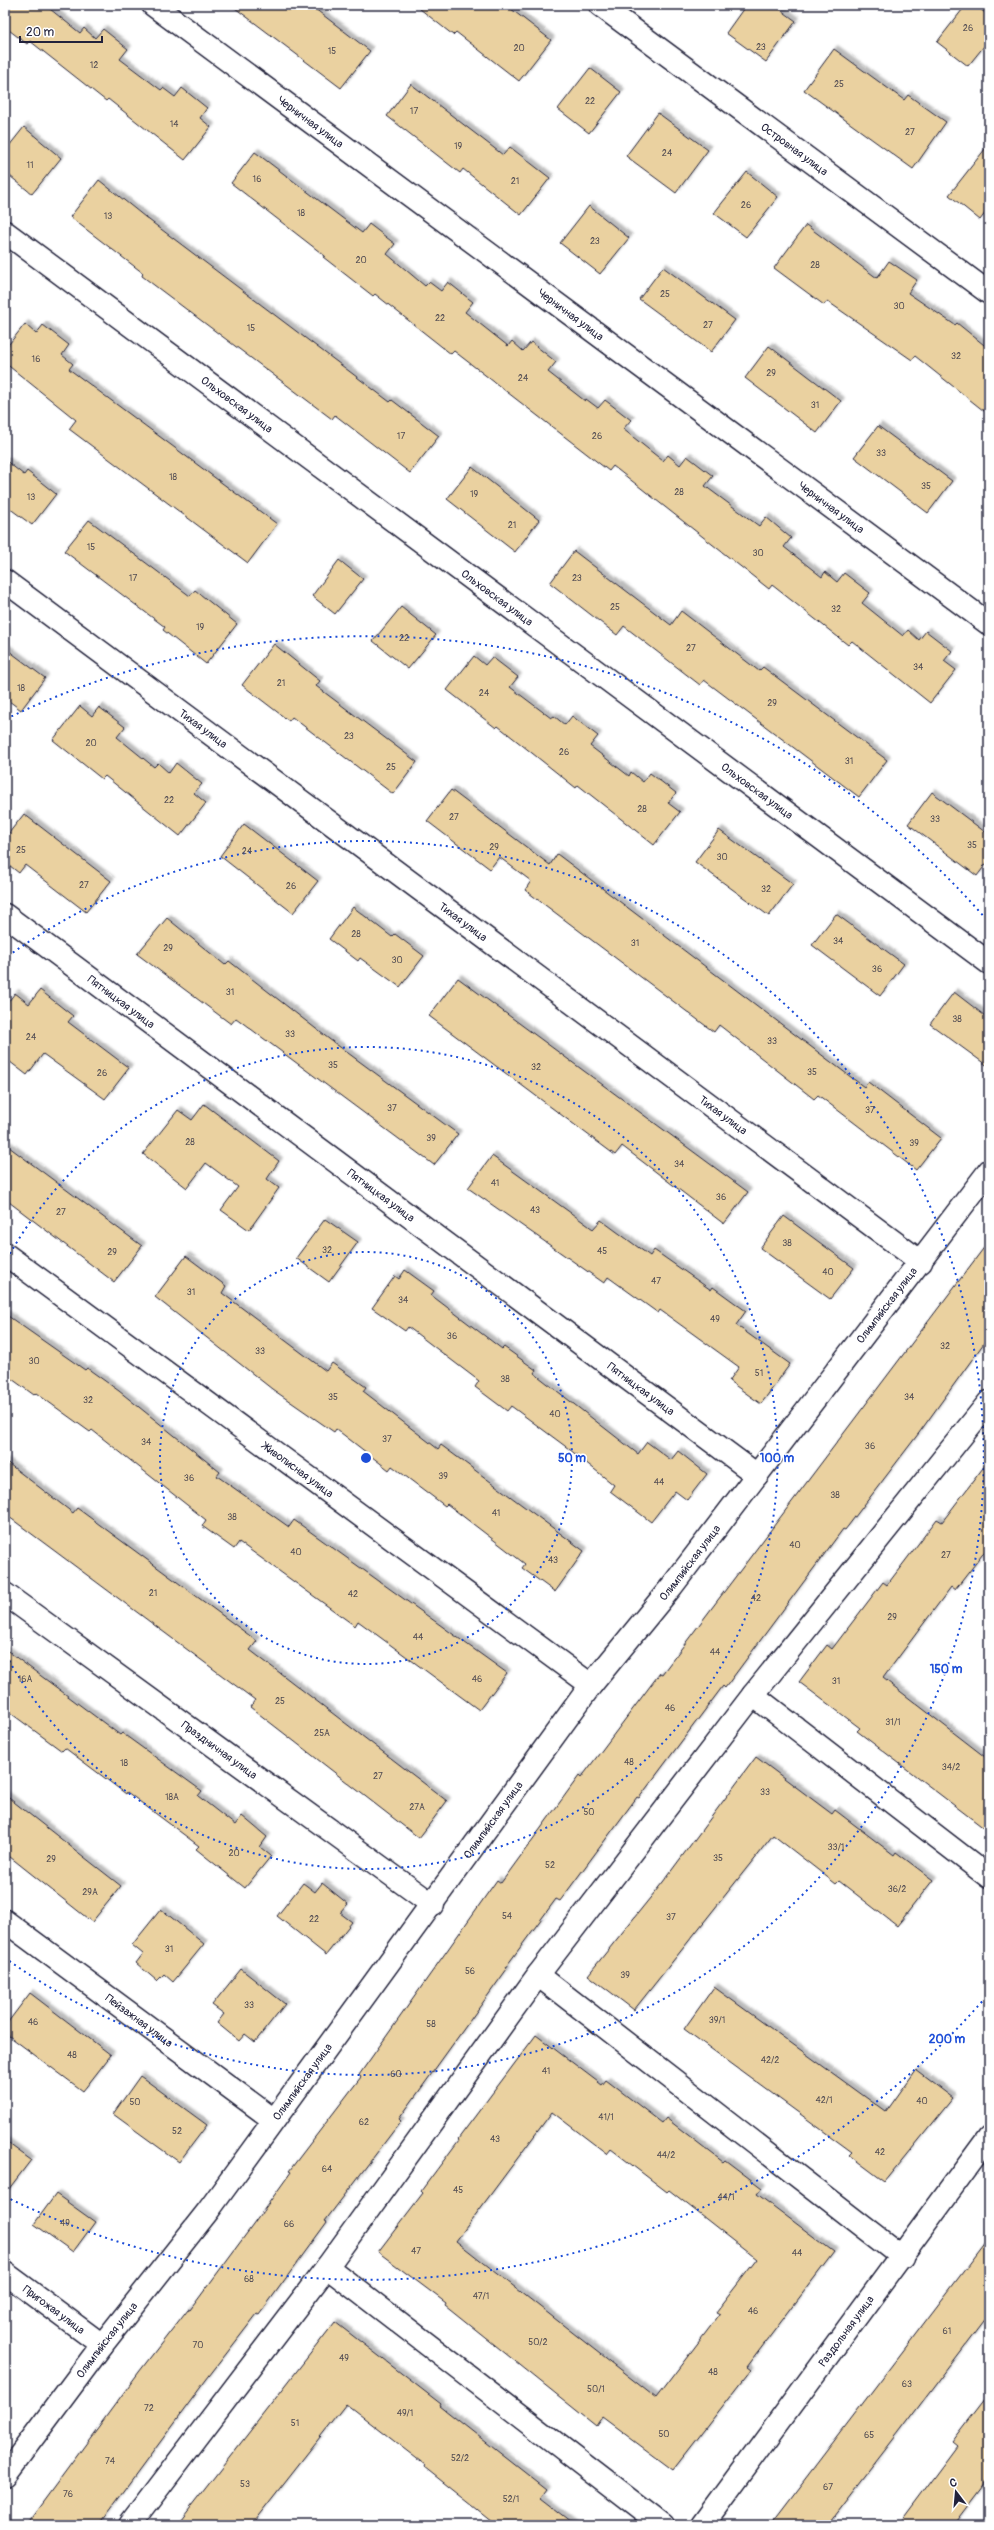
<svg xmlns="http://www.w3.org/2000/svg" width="994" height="2530" font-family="Pangolin,sans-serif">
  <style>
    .building { fill: #ead1a0; stroke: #22223b; fill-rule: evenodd; filter: url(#shadow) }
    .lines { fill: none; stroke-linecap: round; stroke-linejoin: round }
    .minor-casing { stroke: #22223b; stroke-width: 25 }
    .minor { stroke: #fff; stroke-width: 22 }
    .ring { fill: none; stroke: #1d4ed8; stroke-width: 2; stroke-dasharray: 2 4 }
    .labels { text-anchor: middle; stroke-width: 3; stroke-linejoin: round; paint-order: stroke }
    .number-label { font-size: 9px; fill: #544e54 }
    .street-label { font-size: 11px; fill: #22223b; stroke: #fff }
    .centre { fill: #1d4ed8; stroke: #fff; stroke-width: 2 }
    .ring-label { font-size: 12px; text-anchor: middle; font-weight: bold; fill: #1d4ed8; stroke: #fff; stroke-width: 3; stroke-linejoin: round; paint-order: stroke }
  </style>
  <defs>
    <filter id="shadow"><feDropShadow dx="3.5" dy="-3.5" stdDeviation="1" flood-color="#0004"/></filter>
  </defs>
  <rect width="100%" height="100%" fill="#fff"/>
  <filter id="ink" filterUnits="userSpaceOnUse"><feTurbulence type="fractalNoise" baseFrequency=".025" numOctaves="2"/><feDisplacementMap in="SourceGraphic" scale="8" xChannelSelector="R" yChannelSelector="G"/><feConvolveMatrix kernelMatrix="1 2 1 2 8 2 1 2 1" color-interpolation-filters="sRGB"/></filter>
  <g filter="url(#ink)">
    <g class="building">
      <path d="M5,5H45L80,33L84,28L95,38L103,29L128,49L120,59L161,90L163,88L175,97L182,88L207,108L200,118L211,127L185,160L108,99L106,101L30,41L27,44L5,27Z"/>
      <path d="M231,5H310L370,51L341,88Z"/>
      <path d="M415,5H506L551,40L519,81L456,32L453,35Z"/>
      <path d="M746,5H774L796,21L766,62L726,33Z"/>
      <path d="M966,5H975L989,16V40L968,66L937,42Z"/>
      <path d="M834,49L904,100L908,95L946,122L913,169L804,90Z"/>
      <path d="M590,68L621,92L589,133L558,109Z"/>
      <path d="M411,84L503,155L510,147L550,178L521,215L463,169L460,173L387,116Z"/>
      <path d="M658,113L708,150L676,193L626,156Z"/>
      <path d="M24,127L61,158L32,194L5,172V151Z"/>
      <path d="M989,144V208L980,220L949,195Z"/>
      <path d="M255,152L362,233L369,224L395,244L387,254L425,286L429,282L441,291L448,282L473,302L465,312L508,346L512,341L523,351L531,342L556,362L548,372L585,401L586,399L598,408L605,400L631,420L623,429L663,461L668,455L680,465L687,456L713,476L705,486L759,526L766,517L791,538L784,547L822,577L825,572L837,582L844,573L870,593L862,603L903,636L908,630L919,640L926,631L952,651L944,661L956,670L930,703L852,641L848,645L772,585L769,589L613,466L609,471L454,351L451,354L375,294L373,296L323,257L325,256L231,183Z"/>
      <path d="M747,172L778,197L746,237L714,213Z"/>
      <path d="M99,180L145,217L390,402L392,400L439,436L410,473L335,415L332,419L142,276L143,273L70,217Z"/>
      <path d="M589,206L629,238L600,274L560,243Z"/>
      <path d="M806,225L877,278L889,261L917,280L908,293L955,325L957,323L989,349V415L915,356L912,360L827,301L824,305L774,268Z"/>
      <path d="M663,267L735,320L711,352L639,299Z"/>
      <path d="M25,324L36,334L43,325L69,345L62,355L73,364L69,369L277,524L248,563L69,429L76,420L5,363V349Z"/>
      <path d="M769,346L841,401L817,433L745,378Z"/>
      <path d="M878,426L952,481L928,513L854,457Z"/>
      <path d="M5,460L24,475L27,471L56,494L32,525L5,505Z"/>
      <path d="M472,467L539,520L515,552L447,499Z"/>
      <path d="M89,520L190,596L195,590L237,624L206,664L163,630L165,627L64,551Z"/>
      <path d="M574,551L671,625L681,611L759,671L763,667L887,760L859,797L704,680L700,685L624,626L617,635L550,583Z"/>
      <path d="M339,560L363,579L335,614L312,596Z"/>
      <path d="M401,607L436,635L408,669L373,641Z"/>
      <path d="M274,644L320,681L316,686L417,762L393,794L292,717L289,721L242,685Z"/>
      <path d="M5,648L45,678L21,710L5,698Z"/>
      <path d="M474,656L485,665L492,657L518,677L510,687L551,718L554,716L565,725L572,716L598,736L590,746L629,776L631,772L643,782L650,773L676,793L668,803L680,812L654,845L578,785L576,788L498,726L496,728L447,690Z"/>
      <path d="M80,706L92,716L99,707L125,727L117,737L154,767L158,763L169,773L176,763L202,784L194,793L206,803L180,836L105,776L102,779L53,740Z"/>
      <path d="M451,790L550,865L557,854L864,1087L868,1082L941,1138L916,1170L818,1095L814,1099L719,1025L714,1032L525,890L531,881L499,857L490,869L427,821Z"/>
      <path d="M932,792L989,835V860L977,876L908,824Z"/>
      <path d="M24,814L111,881L86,912L25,865L19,873L5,862V838Z"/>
      <path d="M244,824L318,881L293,913L220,856Z"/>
      <path d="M719,830L793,884L769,916L695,862Z"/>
      <path d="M353,907L392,937L395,934L424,956L400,987L360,958L358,961L329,939Z"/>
      <path d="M836,914L904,964L880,996L812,945Z"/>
      <path d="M167,918L225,965L229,961L329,1039L458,1134L434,1165L236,1018L231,1024L137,954Z"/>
      <path d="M458,978L748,1192L724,1224L622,1146L615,1155L429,1016Z"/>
      <path d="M40,990L73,1016L68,1022L129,1068L105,1099L43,1054L27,1075L5,1058V1006L15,993L29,1004Z"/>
      <path d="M954,992L989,1019V1067L930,1024Z"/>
      <path d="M204,1104L279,1161L267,1179L279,1188L249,1230L221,1210L238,1187L206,1163L187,1188L143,1154L178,1110L192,1120Z"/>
      <path d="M5,1144L142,1246L114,1282L5,1199Z"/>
      <path d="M492,1156L593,1229L601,1220L650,1256L654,1250L711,1290L713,1287L746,1311L736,1325L790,1364L761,1404L729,1381L739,1367L660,1310L658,1313L608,1277L604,1283L468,1188Z"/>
      <path d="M784,1216L854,1268L830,1299L760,1248Z"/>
      <path d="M325,1219L358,1242L329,1282L296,1258Z"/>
      <path d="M989,1241V1336L919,1433L845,1530L843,1529L725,1688L723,1686L639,1798L637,1797L560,1901L556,1899L505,1968L507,1969L399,2119L401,2121L325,2221L327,2222L259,2315L257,2314L206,2380L99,2525H26L139,2372L188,2309L190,2310L253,2225L291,2172L289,2171L361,2077L359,2075L497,1880L501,1883L579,1776L581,1778L660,1673L662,1674Z"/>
      <path d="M186,1256L226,1286L222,1293L326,1371L332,1363L366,1387L363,1391L438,1449L441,1445L584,1551L555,1592L522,1568L525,1564L447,1504L445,1506L392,1466L389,1470L336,1429L334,1432L272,1389L155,1297Z"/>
      <path d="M405,1270L434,1291L431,1295L502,1349L504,1347L536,1370L534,1373L638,1454L647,1442L671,1460L678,1451L707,1474L687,1500L675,1491L651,1522L610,1491L614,1485L569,1449L511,1406L507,1411L475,1387L479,1381L408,1327L405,1331L372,1308L395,1276L399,1279Z"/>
      <path d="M5,1314L85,1370L87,1368L119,1391L220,1472L217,1476L289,1527L294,1520L507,1673L479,1710L358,1621L355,1626L239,1542L234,1549L202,1526L206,1520L92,1430L90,1432L36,1393L34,1395L5,1374Z"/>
      <path d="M989,1460V1546L955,1590L951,1587L883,1678L989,1760V1832L857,1731L860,1728L799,1682L827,1645L832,1649L883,1582L887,1585L937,1519L942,1522Z"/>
      <path d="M5,1461L73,1513L77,1508L257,1641L250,1650L447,1801L419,1838L250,1707L255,1700L5,1514Z"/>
      <path d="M5,1649L120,1735L122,1733L202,1791L198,1796L235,1825L242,1816L267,1837L260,1847L271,1856L245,1888L196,1849L199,1846L127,1792L126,1794L65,1748L62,1751L5,1709Z"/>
      <path d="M756,1757L832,1814L835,1810L894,1855L896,1852L933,1880L897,1926L839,1881L836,1884L773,1835L634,2010L588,1975L663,1882Z"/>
      <path d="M5,1795L121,1886L92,1922L5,1853Z"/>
      <path d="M303,1883L315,1892L322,1883L348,1904L340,1913L352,1922L326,1955L277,1916Z"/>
      <path d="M161,1909L204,1944L173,1982L164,1974L157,1981L136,1963L143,1954L132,1945Z"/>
      <path d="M241,1969L285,2004L255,2042L245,2034L239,2041L217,2023L224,2014L212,2005Z"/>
      <path d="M714,1987L886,2112L916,2070L953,2098L885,2182L849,2155L852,2152L684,2029Z"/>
      <path d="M30,1993L111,2055L83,2091L5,2033V2026Z"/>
      <path d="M536,2035L602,2085L606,2080L662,2123L666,2118L723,2162L725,2160L762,2188L757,2194L834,2252L746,2368L750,2371L673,2470L602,2417L596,2426L445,2305L446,2303L378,2252L423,2193L421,2191L459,2140L458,2139ZM552,2112L607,2154L611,2149L667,2192L669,2190L757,2259L716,2312L720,2314L656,2398L456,2241Z"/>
      <path d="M140,2076L207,2125L179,2162L113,2114Z"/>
      <path d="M5,2141L31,2160L5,2194Z"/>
      <path d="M56,2194L95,2222L73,2252L34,2224Z"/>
      <path d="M989,2238V2314L899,2433L828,2525H770Z"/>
      <path d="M335,2322L441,2404L440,2406L547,2490L541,2498L576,2525H497L424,2467L425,2465L346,2404L251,2525H177Z"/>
      <path d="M989,2394V2479L954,2525H898L957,2446L952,2442Z"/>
    </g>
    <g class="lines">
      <g class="minor-casing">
        <g id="minor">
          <path id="s1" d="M153,5L989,624"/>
          <path id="s2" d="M600,5L989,293"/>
          <path id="s3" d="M5,232L989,963"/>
          <path id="s4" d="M5,581L921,1262"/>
          <path id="s5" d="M5,915L757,1475"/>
          <path id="s6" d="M5,1254L591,1685"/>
          <path id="s7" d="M5,1594L433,1905"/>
          <path d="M753,1695L989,1877"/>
          <path id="s8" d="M5,1921L274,2120"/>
          <path d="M538,1975L902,2257"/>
          <path d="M327,2267L662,2525"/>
          <path id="s9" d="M5,2273L102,2345"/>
          <path id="s10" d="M5,2475L102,2345L208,2211L591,1685L672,1586L989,1171"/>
          <path d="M130,2525L327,2267L538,1975L753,1695L989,1402"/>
          <path id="s11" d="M703,2525L989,2137"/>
        </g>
      </g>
      <use href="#minor" class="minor"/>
    </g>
  </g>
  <g class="ring">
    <circle cx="366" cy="1458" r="206"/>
    <path d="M7 1259A411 411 0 1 1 7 1657"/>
    <path d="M8 956A617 617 0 1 1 8 1960"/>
    <path d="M986 1997A822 822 0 0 1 6 2197M6 719A822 822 0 0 1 986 919"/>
  </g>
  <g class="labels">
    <g class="number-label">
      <text x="968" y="31">26</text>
      <text x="761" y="50">23</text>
      <text x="519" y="51">20</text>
      <text x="332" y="54">15</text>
      <text x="94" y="68">12</text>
      <text x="839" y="87">25</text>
      <text x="590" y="104">22</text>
      <text x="414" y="114">17</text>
      <text x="174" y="127">14</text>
      <text x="910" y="135">27</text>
      <text x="458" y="149">19</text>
      <text x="667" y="156">24</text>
      <text x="30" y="168">11</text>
      <text x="257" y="182">16</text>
      <text x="515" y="184">21</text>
      <text x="746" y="208">26</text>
      <text x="301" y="216">18</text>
      <text x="108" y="219">13</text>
      <text x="595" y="244">23</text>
      <text x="361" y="263">20</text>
      <text x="815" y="268">28</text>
      <text x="665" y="297">25</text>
      <text x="899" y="309">30</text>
      <text x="440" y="321">22</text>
      <text x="708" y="328">27</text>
      <text x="251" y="331">15</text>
      <text x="956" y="359">32</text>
      <text x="36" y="362">16</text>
      <text x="771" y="376">29</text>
      <text x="523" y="381">24</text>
      <text x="815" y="408">31</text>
      <text x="401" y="439">17</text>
      <text x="597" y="439">26</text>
      <text x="881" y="456">33</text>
      <text x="173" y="480">18</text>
      <text x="926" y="489">35</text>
      <text x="679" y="495">28</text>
      <text x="474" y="497">19</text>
      <text x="31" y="500">13</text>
      <text x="512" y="528">21</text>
      <text x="91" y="550">15</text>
      <text x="758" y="556">30</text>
      <text x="133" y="581">17</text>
      <text x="577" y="581">23</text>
      <text x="615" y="610">25</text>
      <text x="836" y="612">32</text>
      <text x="200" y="630">19</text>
      <text x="404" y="641">22</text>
      <text x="691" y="651">27</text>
      <text x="918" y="670">34</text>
      <text x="281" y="686">21</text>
      <text x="21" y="691">18</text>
      <text x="484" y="696">24</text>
      <text x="772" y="706">29</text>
      <text x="349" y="739">23</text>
      <text x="91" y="746">20</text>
      <text x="564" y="755">26</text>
      <text x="849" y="764">31</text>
      <text x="391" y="770">25</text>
      <text x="169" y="803">22</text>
      <text x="642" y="812">28</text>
      <text x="454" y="820">27</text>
      <text x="935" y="822">33</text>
      <text x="972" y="848">35</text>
      <text x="494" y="850">29</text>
      <text x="21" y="853">25</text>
      <text x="247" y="854">24</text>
      <text x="722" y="860">30</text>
      <text x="84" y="888">27</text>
      <text x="291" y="889">26</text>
      <text x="766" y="892">32</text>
      <text x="356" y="937">28</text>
      <text x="838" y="944">34</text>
      <text x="635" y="946">31</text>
      <text x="168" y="951">29</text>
      <text x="397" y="963">30</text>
      <text x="877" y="972">36</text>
      <text x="230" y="995">31</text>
      <text x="957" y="1022">38</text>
      <text x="290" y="1037">33</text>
      <text x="31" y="1040">24</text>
      <text x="772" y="1044">33</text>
      <text x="333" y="1068">35</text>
      <text x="536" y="1070">32</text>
      <text x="812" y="1075">35</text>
      <text x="102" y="1076">26</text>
      <text x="392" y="1111">37</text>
      <text x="870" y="1113">37</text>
      <text x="431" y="1141">39</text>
      <text x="190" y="1145">28</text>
      <text x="914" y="1146">39</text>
      <text x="679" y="1167">34</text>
      <text x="495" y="1186">41</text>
      <text x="721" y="1200">36</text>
      <text x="535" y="1213">43</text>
      <text x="61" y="1215">27</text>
      <text x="787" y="1246">38</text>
      <text x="327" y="1253">32</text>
      <text x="602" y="1254">45</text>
      <text x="112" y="1255">29</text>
      <text x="828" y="1275">40</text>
      <text x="656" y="1284">47</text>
      <text x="191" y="1295">31</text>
      <text x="403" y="1303">34</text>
      <text x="715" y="1322">49</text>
      <text x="452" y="1339">36</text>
      <text x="945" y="1349">32</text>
      <text x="260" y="1354">33</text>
      <text x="34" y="1364">30</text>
      <text x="759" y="1376">51</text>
      <text x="505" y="1382">38</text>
      <text x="333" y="1400">35</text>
      <text x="909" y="1400">34</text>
      <text x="88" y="1403">32</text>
      <text x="555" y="1417">40</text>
      <text x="387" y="1442">37</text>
      <text x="146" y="1445">34</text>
      <text x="870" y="1449">36</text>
      <text x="443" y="1479">39</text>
      <text x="189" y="1481">36</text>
      <text x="659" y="1485">44</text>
      <text x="835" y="1498">38</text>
      <text x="496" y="1516">41</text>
      <text x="232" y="1520">38</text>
      <text x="795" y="1548">40</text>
      <text x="296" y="1555">40</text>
      <text x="946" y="1558">27</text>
      <text x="553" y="1563">43</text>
      <text x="153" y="1596">21</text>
      <text x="353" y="1597">42</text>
      <text x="756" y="1601">42</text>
      <text x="892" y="1620">29</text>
      <text x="418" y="1640">44</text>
      <text x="715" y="1655">44</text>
      <text x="25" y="1682">16А</text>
      <text x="477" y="1682">46</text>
      <text x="836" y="1684">31</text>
      <text x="280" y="1704">25</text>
      <text x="670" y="1711">46</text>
      <text x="893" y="1725">31/1</text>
      <text x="322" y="1736">25А</text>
      <text x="629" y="1765">48</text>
      <text x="124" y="1766">18</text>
      <text x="951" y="1770">34/2</text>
      <text x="378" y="1779">27</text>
      <text x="765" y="1795">33</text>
      <text x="172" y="1800">18А</text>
      <text x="417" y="1810">27А</text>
      <text x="589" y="1815">50</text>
      <text x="836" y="1850">33/1</text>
      <text x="234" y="1856">20</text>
      <text x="718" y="1861">35</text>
      <text x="51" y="1862">29</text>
      <text x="550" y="1868">52</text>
      <text x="897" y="1892">36/2</text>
      <text x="90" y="1895">29А</text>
      <text x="507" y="1919">54</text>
      <text x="671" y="1920">37</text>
      <text x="314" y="1922">22</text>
      <text x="169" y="1952">31</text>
      <text x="470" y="1974">56</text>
      <text x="625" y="1978">39</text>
      <text x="249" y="2008">33</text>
      <text x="717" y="2023">39/1</text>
      <text x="33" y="2025">46</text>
      <text x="431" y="2027">58</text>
      <text x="72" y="2058">48</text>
      <text x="770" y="2063">42/2</text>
      <text x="546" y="2074">41</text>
      <text x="396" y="2077">60</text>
      <text x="824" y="2103">42/1</text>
      <text x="922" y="2104">40</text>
      <text x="135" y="2105">50</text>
      <text x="606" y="2120">41/1</text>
      <text x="364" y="2125">62</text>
      <text x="177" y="2134">52</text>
      <text x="495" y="2142">43</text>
      <text x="880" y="2155">42</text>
      <text x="666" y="2158">44/2</text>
      <text x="327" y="2172">64</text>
      <text x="458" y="2193">45</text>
      <text x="726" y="2200">44/1</text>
      <text x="65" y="2226">49</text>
      <text x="289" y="2227">66</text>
      <text x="416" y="2254">47</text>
      <text x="797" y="2256">44</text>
      <text x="249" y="2282">68</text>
      <text x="481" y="2299">47/1</text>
      <text x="753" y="2314">46</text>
      <text x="947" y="2334">61</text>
      <text x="538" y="2345">50/2</text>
      <text x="198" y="2348">70</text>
      <text x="344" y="2361">49</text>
      <text x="713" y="2375">48</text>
      <text x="907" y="2387">63</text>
      <text x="596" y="2392">50/1</text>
      <text x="149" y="2411">72</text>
      <text x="405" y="2416">49/1</text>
      <text x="295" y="2426">51</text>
      <text x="664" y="2437">50</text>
      <text x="869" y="2438">65</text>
      <text x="460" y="2461">52/2</text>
      <text x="110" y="2464">74</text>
      <text x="245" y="2487">53</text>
      <text x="828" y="2490">67</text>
      <text x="68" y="2497">76</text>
      <text x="511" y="2502">52/1</text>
    </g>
    <g class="street-label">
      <text dy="4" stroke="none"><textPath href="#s1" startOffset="196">Черничная улица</textPath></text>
      <text dy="4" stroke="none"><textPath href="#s2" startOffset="242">Островная улица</textPath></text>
      <text dy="4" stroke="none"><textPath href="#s1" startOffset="520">Черничная улица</textPath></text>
      <text dy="4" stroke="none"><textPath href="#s3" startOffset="289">Ольховская улица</textPath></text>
      <text dy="4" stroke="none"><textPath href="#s1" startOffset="844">Черничная улица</textPath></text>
      <text dy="4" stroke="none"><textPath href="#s3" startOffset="613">Ольховская улица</textPath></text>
      <text dy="4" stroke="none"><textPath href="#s4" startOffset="247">Тихая улица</textPath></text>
      <text dy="4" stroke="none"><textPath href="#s3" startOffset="937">Ольховская улица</textPath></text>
      <text dy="4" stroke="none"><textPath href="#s4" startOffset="571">Тихая улица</textPath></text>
      <text dy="4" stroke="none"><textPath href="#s5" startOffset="145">Пятницкая улица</textPath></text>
      <text dy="4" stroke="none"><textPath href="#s4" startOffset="895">Тихая улица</textPath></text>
      <text dy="4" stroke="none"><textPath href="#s5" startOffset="469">Пятницкая улица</textPath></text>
      <text dy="4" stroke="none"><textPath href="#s10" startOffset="1465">Олимпийская улица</textPath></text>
      <text dy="4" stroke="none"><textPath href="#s5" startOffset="793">Пятницкая улица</textPath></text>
      <text dy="4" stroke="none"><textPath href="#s6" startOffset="364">Живописная улица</textPath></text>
      <text dy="4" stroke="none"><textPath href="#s10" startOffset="1141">Олимпийская улица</textPath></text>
      <text dy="4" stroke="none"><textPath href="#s7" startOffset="265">Праздничная улица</textPath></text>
      <text dy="4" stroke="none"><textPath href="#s10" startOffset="817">Олимпийская улица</textPath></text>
      <text dy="4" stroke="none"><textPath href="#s8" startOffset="167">Пейзажная улица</textPath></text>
      <text dy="4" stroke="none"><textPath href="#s10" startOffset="493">Олимпийская улица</textPath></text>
      <text dy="4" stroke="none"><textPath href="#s9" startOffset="61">Пригожая улица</textPath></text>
      <text dy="4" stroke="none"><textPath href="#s11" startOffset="241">Раздольная улица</textPath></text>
      <text dy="4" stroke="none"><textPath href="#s10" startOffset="169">Олимпийская улица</textPath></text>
    </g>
  </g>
  <circle cx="366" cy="1458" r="6" class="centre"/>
  <g class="ring-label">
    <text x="572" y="1462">50 m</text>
    <text x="777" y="1462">100 m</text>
    <text x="946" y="1673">150 m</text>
    <text x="947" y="2043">200 m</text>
  </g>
  <rect width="994" height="2530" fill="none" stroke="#fff" stroke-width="20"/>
  <rect x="10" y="10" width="974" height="2510" fill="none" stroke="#22223b" stroke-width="1.5" filter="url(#ink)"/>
  <g transform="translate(956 2492) rotate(344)" stroke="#ffffff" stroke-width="3" paint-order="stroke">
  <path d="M0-3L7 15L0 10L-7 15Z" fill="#22223b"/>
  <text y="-6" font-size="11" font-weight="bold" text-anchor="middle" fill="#22223b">С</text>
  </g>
  <path d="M20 36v6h82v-6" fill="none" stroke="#22223b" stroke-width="2"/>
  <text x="26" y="36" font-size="12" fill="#22223b" stroke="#ffffff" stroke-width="3" paint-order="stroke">20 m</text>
</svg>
